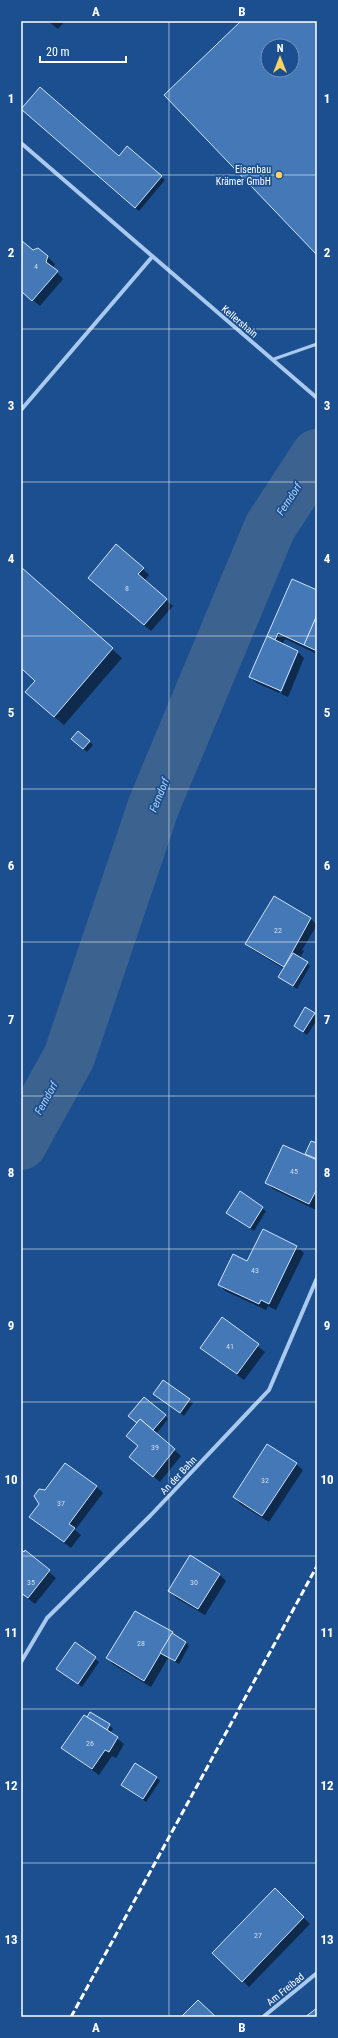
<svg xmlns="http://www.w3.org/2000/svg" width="338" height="2038" font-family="'Roboto Condensed',sans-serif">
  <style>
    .shadow { fill: #0007 }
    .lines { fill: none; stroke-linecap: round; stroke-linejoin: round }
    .river { stroke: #3c6290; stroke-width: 52 }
    .building { fill: #4478b7; stroke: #cfe3fa; fill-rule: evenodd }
    .service { stroke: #a9c9ee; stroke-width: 3 }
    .minor { stroke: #a9c9ee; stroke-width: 4 }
    .rail { stroke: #fff; stroke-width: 3; stroke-dasharray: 7 3; stroke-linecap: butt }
    .grid { fill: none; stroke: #fff; stroke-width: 1; stroke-opacity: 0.55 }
    .poi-dot { fill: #ffd166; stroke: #1b4f8f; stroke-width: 1.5 }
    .labels { text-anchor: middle; stroke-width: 3.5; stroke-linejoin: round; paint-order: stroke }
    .number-label { font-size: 8px; fill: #d0dded }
    .poi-label { font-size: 10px; fill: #fff; stroke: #1b4f8f; text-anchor: end }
    .street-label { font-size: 10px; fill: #fff; stroke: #1b4f8f }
    .water-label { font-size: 11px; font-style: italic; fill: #b5d3f5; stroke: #1b4f8f }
    .neatline { fill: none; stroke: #fff; stroke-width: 1.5 }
    .grid-label { font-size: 13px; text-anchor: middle; font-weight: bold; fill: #fff }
  </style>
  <rect width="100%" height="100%" fill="#1b4f8f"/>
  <g class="shadow">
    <path d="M48,21H65L58,29Z"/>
    <path d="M26,113L119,157L127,147L165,180L139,211Z"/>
    <path d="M22,242L33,251L38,249L48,257L55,264L53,268L63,279L40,306L21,290Z"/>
    <path d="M21,568L122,658L64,725L36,701V681L21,668Z"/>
    <path d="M143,569L149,575L144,581L173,606L151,631L96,584Z"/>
    <path d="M293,580L317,591V654L285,639L282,645L298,652L304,658L288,697L281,694L298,653H296L279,693L257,683L250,677Z"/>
    <path d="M78,732L93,745L87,752L76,742Z"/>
    <path d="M310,918L317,925L302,950L304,951L300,958L310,966L297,989L280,977L284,969L253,950L246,944Z"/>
    <path d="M306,1009L317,1016V1020L307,1035L295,1026Z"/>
    <path d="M317,1145V1209L316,1210L273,1189L266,1182L311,1158L306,1154Z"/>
    <path d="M240,1193L266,1211L254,1231L227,1213Z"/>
    <path d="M263,1230L297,1247L304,1253L276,1310L268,1306L266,1310L225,1291L219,1284L248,1262Z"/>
    <path d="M222,1319L265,1352L244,1380L202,1348Z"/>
    <path d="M158,1397L189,1400L193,1403L184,1416Z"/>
    <path d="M165,1415L168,1419L156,1434L181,1456L160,1482L137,1463L139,1446L138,1424L133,1419Z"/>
    <path d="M296,1464L303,1470L269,1522L240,1504L234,1497Z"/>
    <path d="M96,1486L103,1493L75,1530L81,1535L71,1548L31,1517L40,1504L46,1491Z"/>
    <path d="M21,1550L24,1553L26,1552L56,1578L35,1604L21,1593Z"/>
    <path d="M219,1574L226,1581L205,1615L176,1598L170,1591Z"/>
    <path d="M186,1642L189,1646L179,1664L168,1658L151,1687L114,1665L107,1658Z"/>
    <path d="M75,1643L99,1662L82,1687L57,1669Z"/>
    <path d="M109,1725L113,1729L110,1733L124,1744L116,1758L112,1756L99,1775L62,1748Z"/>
    <path d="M156,1777L160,1781L146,1802L122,1785Z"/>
    <path d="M275,1890L310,1924L249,1987L214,1953Z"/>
  </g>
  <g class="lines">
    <path class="river" d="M21,1144L69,1057L154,805L270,527L317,455"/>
  </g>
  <g class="building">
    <path d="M241,21H317V255L164,95ZM268,46H292V70H268Z"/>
    <path d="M40,87L119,156L127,146L162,176L135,208L21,109Z"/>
    <path d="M22,241L33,250L38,248L48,256L46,262L58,271L32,301L21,291Z"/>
    <path d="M116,544L144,568L138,574L167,599L144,625L88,578Z"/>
    <path d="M21,567L113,648L54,717L25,692L35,681L21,668Z"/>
    <path d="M292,579L317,590V615L304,645L278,633L275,640L267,636Z"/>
    <path d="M317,615V651L304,645Z"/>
    <path d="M267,636L298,651L281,691L249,677Z"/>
    <path d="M78,731L90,741L83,749L71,739Z"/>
    <path d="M274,896L311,918L284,967L245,944Z"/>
    <path d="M293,953L308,962L293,986L278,977Z"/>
    <path d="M305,1007L315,1013L303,1032L294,1026Z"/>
    <path d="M311,1141L317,1143V1159L305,1154Z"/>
    <path d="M283,1145L317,1160V1189L309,1204L265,1183Z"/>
    <path d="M240,1191L263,1207L250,1228L226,1213Z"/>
    <path d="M263,1229L297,1246L269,1304L261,1300L259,1304L218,1285L233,1254L247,1261Z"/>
    <path d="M222,1317L259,1344L237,1374L200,1348Z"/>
    <path d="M163,1380L190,1399L180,1413L153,1394Z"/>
    <path d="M144,1397L166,1415L153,1430L140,1419L137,1423L128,1416Z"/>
    <path d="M140,1419L175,1449L153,1477L129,1457L138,1446L126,1436Z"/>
    <path d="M267,1444L297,1463L262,1516L233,1497Z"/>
    <path d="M65,1463L97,1486L69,1524L75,1528L64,1542L29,1517L39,1504L34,1496L39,1489L45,1490Z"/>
    <path d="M21,1549L24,1552L25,1550L50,1570L28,1598L21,1593Z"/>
    <path d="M190,1555L220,1574L198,1609L168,1591Z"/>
    <path d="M135,1611L173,1632L144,1681L106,1658Z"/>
    <path d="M172,1633L186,1642L175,1661L160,1653Z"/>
    <path d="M75,1642L96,1657L78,1684L56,1669Z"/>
    <path d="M90,1712L110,1724L107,1730L87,1717Z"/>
    <path d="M84,1715L118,1737L109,1752L105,1750L92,1769L61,1748Z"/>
    <path d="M135,1763L157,1777L143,1799L121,1785Z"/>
    <path d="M275,1888L304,1917L242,1982L212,1953Z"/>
    <path d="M198,2000L216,2017H181Z"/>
    <path d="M317,2008V2017H305Z"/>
  </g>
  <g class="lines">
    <path class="service" d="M274,359L317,344"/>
    <g class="minor">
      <path d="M21,143L317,398"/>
      <path d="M21,410L152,257"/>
      <path d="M21,1662L47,1618L150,1516L269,1390L317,1278"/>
      <path d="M263,2017L317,1973"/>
    </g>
    <path class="rail" d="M71,2017L317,1566"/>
  </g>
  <path class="grid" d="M169,21V2017M21,175H317M21,329H317M21,482H317M21,636H317M21,789H317M21,942H317M21,1096H317M21,1249H317M21,1402H317M21,1556H317M21,1709H317M21,1863H317"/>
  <circle class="poi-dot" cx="279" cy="175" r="4"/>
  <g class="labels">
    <g class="number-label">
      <text x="36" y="269">4</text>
      <text x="127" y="591">8</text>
      <text x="278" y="933">22</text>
      <text x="294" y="1174">45</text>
      <text x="255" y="1273">43</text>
      <text x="230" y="1349">41</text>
      <text x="155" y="1450">39</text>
      <text x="265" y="1483">32</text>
      <text x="61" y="1506">37</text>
      <text x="31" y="1585">35</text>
      <text x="194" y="1585">30</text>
      <text x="141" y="1646">28</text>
      <text x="90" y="1746">26</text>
      <text x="258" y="1938">27</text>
    </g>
    <g class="poi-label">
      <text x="271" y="173">Eisenbau<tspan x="271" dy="12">Krämer GmbH</tspan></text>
    </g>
    <g class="street-label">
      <text transform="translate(240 321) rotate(40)" y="4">Kellershain</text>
      <text transform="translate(178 1475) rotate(-47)" y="4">An der Bahn</text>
      <text transform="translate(285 1989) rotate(-39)" y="4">Am Freibad</text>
    </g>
    <g class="water-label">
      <text transform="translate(289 499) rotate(-57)" y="4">Ferndorf</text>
      <text transform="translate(159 795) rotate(-68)" y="4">Ferndorf</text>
      <text transform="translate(46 1098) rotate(-61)" y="4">Ferndorf</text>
    </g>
  </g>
  <rect width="338" height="2038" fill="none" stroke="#1b4f8f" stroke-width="44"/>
  <g transform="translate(280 58)"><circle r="19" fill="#1b4f8f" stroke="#7695bc"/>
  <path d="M0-3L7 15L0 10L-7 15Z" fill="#ffd166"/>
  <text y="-6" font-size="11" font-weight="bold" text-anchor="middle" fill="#ffffff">N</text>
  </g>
  <path d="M40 56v6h86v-6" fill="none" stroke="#ffffff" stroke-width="2"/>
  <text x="46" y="56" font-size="12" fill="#ffffff" stroke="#1b4f8f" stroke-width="3" paint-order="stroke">20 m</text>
  <rect x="22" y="22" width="294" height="1994" class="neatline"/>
  <g class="grid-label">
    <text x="96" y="16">A</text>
    <text x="242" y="16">B</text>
    <text x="11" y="103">1</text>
    <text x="327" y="103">1</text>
    <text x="11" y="257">2</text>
    <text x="327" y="257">2</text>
    <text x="11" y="410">3</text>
    <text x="327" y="410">3</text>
    <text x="11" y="563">4</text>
    <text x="327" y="563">4</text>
    <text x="11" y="717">5</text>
    <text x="327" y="717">5</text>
    <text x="11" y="870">6</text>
    <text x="327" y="870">6</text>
    <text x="11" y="1024">7</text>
    <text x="327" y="1024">7</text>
    <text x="11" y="1177">8</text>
    <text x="327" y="1177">8</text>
    <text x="11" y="1330">9</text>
    <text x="327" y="1330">9</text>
    <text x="11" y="1484">10</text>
    <text x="327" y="1484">10</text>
    <text x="11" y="1637">11</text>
    <text x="327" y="1637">11</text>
    <text x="11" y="1790">12</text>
    <text x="327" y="1790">12</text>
    <text x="11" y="1944">13</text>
    <text x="327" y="1944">13</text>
    <text x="96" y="2032">A</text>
    <text x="242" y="2032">B</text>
  </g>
</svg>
